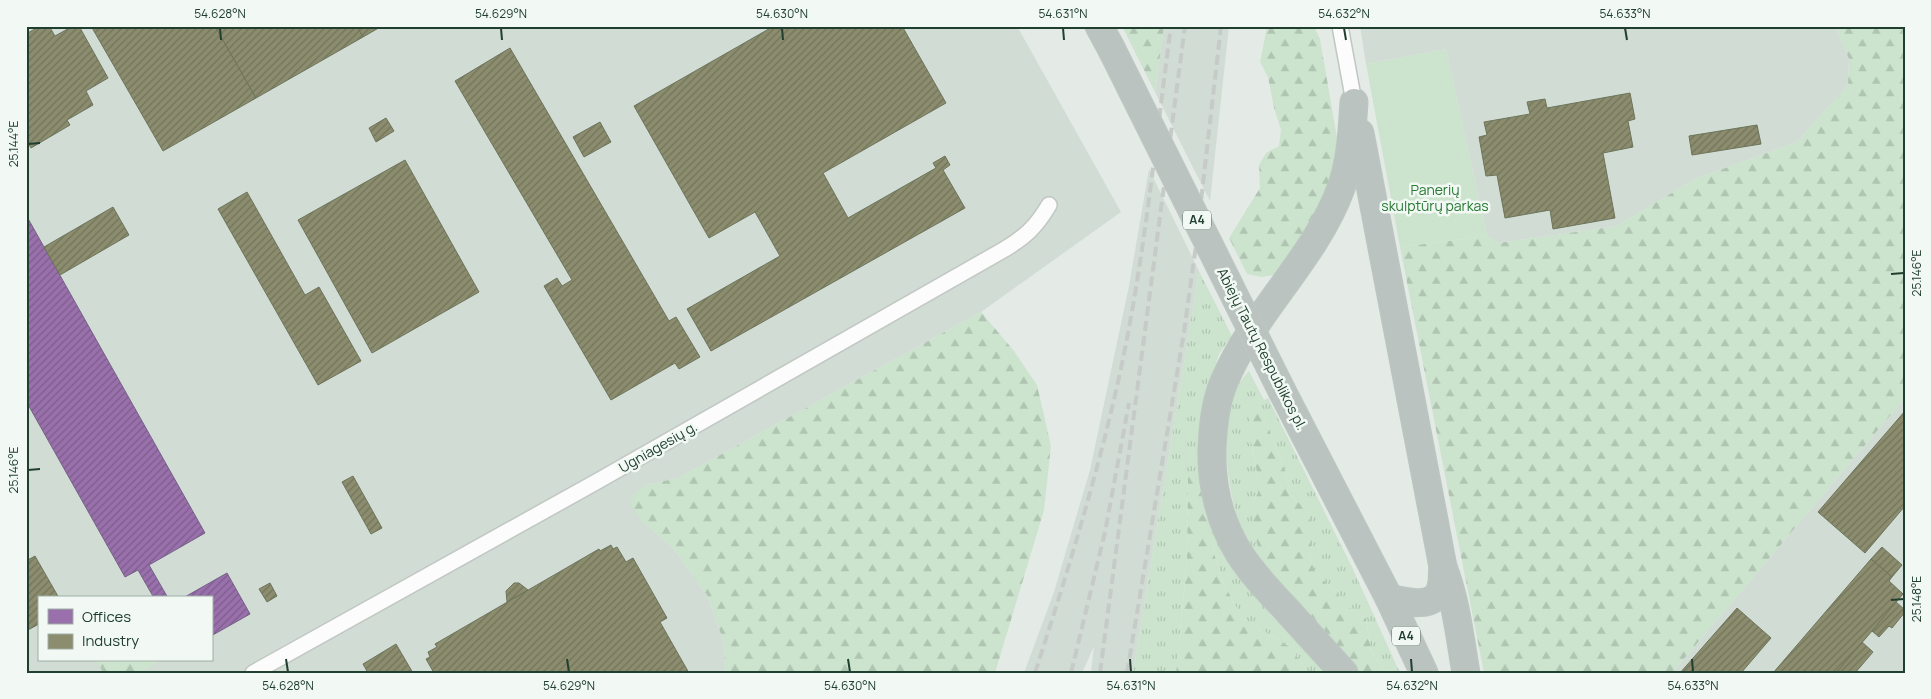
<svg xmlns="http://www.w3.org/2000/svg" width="1931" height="699" font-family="Manrope,sans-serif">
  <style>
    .built { fill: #d1dcd5; fill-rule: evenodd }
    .grass { fill: url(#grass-tufts) }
    .forest { fill: url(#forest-firs) }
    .park { fill: #cce4ce }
    .offices { fill: url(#offices-hatch); stroke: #756186 }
    .industry { fill: url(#industry-hatch); stroke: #6c755b }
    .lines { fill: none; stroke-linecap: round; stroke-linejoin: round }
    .street-casing { stroke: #c1c7c3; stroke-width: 18 }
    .highway-casing { stroke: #bcc6c1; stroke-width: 29 }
    .street { stroke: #fbfcfb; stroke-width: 15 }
    .highway { stroke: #bac3bf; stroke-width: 26 }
    .rail { stroke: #c6cbc8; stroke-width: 4; stroke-dasharray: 10 5; stroke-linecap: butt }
    .highway-bridge-casing { stroke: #bcc6c1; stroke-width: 29; stroke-linecap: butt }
    .highway-bridge { stroke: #bac3bf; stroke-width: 26 }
    .ticks { fill: none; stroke: #203f2f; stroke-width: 2 }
    .labels { text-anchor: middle; stroke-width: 5; stroke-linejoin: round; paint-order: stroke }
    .shield { fill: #f2f9f4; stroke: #5f776a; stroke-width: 1 }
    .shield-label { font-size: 12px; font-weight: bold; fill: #203f2f }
    .park-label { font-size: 14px; fill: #277933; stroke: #f2f9f4 }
    .street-label { font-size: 14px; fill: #203f2f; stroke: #f2f9f4 }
    .neatline { fill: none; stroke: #203f2f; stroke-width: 2 }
    .ticks-label { font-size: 12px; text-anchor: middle; fill: #203f2f }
  </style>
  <defs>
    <pattern id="grass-tufts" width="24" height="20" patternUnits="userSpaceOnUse" patternTransform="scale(1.25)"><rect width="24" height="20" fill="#cce4ce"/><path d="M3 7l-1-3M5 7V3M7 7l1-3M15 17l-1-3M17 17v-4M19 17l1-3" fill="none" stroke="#afc5b1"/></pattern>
    <pattern id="forest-firs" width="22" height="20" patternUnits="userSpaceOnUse" patternTransform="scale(1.25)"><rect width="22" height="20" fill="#cce4ce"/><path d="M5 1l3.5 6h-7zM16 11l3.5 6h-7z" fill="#afc5b1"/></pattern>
    <pattern id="offices-hatch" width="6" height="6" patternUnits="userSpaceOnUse" patternTransform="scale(1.25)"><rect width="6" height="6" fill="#9970ab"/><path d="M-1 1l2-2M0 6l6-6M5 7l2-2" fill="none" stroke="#7c5d8c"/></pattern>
    <pattern id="industry-hatch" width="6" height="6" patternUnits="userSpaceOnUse" patternTransform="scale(1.25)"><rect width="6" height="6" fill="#8c8c6e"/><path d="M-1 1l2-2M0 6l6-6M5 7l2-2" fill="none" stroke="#72745b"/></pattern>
  </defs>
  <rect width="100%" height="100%" fill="#e4eae6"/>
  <g class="built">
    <path d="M26,26H1017L1121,212L981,312L678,478L646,485L642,521L672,547L707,595L724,643L725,673H26ZM39,598H211V660H39Z"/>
    <path d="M1164,26H1229L1210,201L1155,92Z"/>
    <path d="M1360,26H1835L1849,59L1848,85L1797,142L1695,179L1617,226L1499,243L1487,236L1446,49L1366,64Z"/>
    <path d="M1149,169L1199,271L1133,673H1091L1094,646L1082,673H1024L1054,592L1090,470L1129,286Z"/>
    <path d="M1905,398V673H1672Z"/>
  </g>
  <g class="grass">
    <path d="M1199,271L1232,336L1219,354L1211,380L1201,477L1188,479L1187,561L1176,673H1133Z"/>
    <path d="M1249,371L1264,400L1268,398L1352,567L1400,673H1386L1371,651L1366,618L1352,610L1315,571L1310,559L1312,542L1300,504L1290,494L1286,473L1265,419L1250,415L1251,440L1258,478V493L1252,503L1261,561C1257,558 1252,555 1249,551C1245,546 1244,536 1241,529C1226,486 1213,406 1249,371Z"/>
    <path d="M1215,534C1240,588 1286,630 1327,673H1309L1290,647L1242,618L1222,580L1213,550Z"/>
  </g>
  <g class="forest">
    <path d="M1122,26H1164L1155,92Z"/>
    <path d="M1314,26L1320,39L1337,138L1333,171L1324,206L1279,274L1262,277L1247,274L1229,238L1260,188L1259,165L1266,153L1279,146L1281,130L1274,108L1268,77L1260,62L1267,27Z"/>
    <path d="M1835,26H1905V398L1672,673H1484L1400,247L1487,236L1499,243L1617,226L1695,179L1797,142L1848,85L1849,59Z"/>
    <path d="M981,312L1014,351L1037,385L1051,446L1044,510L995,673H725L724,643L707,595L672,547L642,521L630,504L631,497L646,485L678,478Z"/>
    <path d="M1254,412L1259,413L1265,419L1286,473L1290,494L1300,504L1310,519L1312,542L1310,559L1315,571L1352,610L1366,618L1371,651L1386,673H1357L1268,577L1261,561L1254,529L1252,503L1258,493V478L1251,440L1249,415Z"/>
    <path d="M1197,471L1201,477L1215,534L1213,550L1222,580L1242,618L1290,647L1309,673H1176L1187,561L1188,479L1190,472Z"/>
    <path d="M97,660H156L157,663L138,673H103Z"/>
  </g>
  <path class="park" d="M1446,49L1487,236L1400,247L1366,64Z"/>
  <g class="offices">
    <path d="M26,215L205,533L149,565L168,598H154L138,570L125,577L26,401Z"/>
    <path d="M227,573L250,614L211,636V598H183Z"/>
  </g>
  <g class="industry">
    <path d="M40,26H49L55,36L73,26H79L108,78L86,91L93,105L67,120L70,125L31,148L26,140V34Z"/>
    <path d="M91,26H215L256,98L163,151Z"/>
    <path d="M215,26H357L363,37L256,98Z"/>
    <path d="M357,26H382L363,37Z"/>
    <path d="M774,26H902L946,103L823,173L848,218L936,168L933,163L945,156L950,165L943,170L965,208L711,351L687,309L780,256L755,212L709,238L634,106Z"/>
    <path d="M510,48L669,321L676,317L700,357L679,369L675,363L611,400L544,286L557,278L562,286L572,280L455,81Z"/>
    <path d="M1630,93L1635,119L1628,121L1633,147L1603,153L1615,218L1553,229L1550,210L1505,218L1497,175L1486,176L1479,137L1487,135L1484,122L1530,114L1527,102L1545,99L1547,108Z"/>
    <path d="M386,118L394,131L376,142L369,128Z"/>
    <path d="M600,122L611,142L584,157L573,137Z"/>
    <path d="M1757,125L1761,144L1692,155L1689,136Z"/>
    <path d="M405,160L479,292L372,353L298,220Z"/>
    <path d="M247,192L305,295L319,287L361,361L318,385L218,209Z"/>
    <path d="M113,207L129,235L60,275L44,247Z"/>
    <path d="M1905,411V506L1865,553L1818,512Z"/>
    <path d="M353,476L382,528L371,534L342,482Z"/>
    <path d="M611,545L613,549L617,547L626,562L633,558L667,618L660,622L689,673H434L426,659L430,657L428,652L437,647L435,644L599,549L600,551Z"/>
    <path d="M1882,547L1902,565L1892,577L1871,559Z"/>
    <path d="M35,556L59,598H39V624L26,631V561Z"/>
    <path d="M1871,559L1892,577L1889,581L1903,594L1872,631L1836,673H1773Z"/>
    <path d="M270,583L277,596L267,602L259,589Z"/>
    <path d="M514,583H519L528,590L507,602L506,591Z"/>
    <path d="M1896,602L1905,610V612L1892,628L1889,626L1879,637L1872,631Z"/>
    <path d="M1737,608L1771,638L1741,673H1680Z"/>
    <path d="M1862,642L1873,652L1855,673H1836Z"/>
    <path d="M396,644L413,673H368L363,664Z"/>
  </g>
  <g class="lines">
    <g class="street-casing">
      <g id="street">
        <path d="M1340,26L1354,102"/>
        <path d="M253,673L596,482L1005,249C1026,236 1036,227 1049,205"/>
      </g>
    </g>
    <g class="highway-casing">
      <g id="highway">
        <path d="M1099,26L1111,48"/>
        <path d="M1360,133L1443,567C1456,600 1460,638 1466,673"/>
        <path d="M1282,391L1389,598L1424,673"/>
        <path d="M1389,598C1405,602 1436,610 1441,587C1443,580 1442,573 1443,567"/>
        <path d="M1344,673C1323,650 1303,628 1283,606C1267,589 1251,572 1239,553C1220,522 1211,485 1212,449C1213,426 1215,403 1224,382C1253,312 1315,259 1341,188C1351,161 1352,131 1354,102"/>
      </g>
    </g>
    <use href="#street" class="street"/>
    <use href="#highway" class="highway"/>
    <g class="rail">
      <path d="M1035,673C1066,577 1096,480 1118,382C1144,265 1155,145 1171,26"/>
      <path d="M1071,673L1105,532L1129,403"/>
      <path d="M1100,673L1185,26"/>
      <path d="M1127,673L1184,332L1196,245L1221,26"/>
    </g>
    <g class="highway-bridge-casing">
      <path id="highway-bridge" d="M1111,48L1282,391"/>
    </g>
    <use href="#highway-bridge" class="highway-bridge"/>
  </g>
  <path class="ticks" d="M220,28L221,40M501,28L502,40M782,28L783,40M1063,28L1064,40M1344,28L1346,40M1625,28L1627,40M28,144L40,143M1891,274L1904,273M28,470L40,469M1891,600L1904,599M286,659L288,672M567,659L569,672M848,659L850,672M1130,659L1131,672M1411,659L1412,672M1692,659L1693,672"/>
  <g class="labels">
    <g class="shield">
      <rect x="1183" y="210.5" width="28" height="19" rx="4"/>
      <rect x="1392" y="626.5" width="28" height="19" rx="4"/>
    </g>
    <g class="shield-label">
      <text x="1197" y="224">A4</text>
      <text x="1406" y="640">A4</text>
    </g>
    <g class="park-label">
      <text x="1435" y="195">Panerių<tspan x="1435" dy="16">skulptūrų parkas</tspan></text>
    </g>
    <g class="street-label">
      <text transform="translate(1262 349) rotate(63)" y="5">Abiejų Tautų Respublikos pl.</text>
      <text transform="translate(658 447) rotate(-30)" y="5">Ugniagesių g.</text>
    </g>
  </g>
  <rect width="1931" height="699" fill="none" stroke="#f2f9f4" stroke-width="55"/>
  <rect x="38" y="596" width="175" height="65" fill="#f2f9f4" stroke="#9eafa5"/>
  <rect x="48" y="609" width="25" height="15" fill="#9970ab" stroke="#9eafa5"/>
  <text x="82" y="622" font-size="15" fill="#203f2f">Offices</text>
  <rect x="48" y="634" width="25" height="15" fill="#8c8c6e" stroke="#9eafa5"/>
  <text x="82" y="646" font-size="15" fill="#203f2f">Industry</text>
  <rect x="28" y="28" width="1876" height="644" class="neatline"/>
  <g class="ticks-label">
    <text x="220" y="18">54.628°N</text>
    <text x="501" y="18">54.629°N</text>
    <text x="782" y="18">54.630°N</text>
    <text x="1063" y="18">54.631°N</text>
    <text x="1344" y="18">54.632°N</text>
    <text x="1625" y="18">54.633°N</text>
    <text transform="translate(14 144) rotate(-90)" y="4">25.144°E</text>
    <text transform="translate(1917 273) rotate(-90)" y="4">25.146°E</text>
    <text transform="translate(14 470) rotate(-90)" y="4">25.146°E</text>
    <text transform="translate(1917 599) rotate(-90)" y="4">25.148°E</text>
    <text x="288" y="690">54.628°N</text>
    <text x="569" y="690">54.629°N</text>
    <text x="850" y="690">54.630°N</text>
    <text x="1131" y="690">54.631°N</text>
    <text x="1412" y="690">54.632°N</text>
    <text x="1693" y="690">54.633°N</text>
  </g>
</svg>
